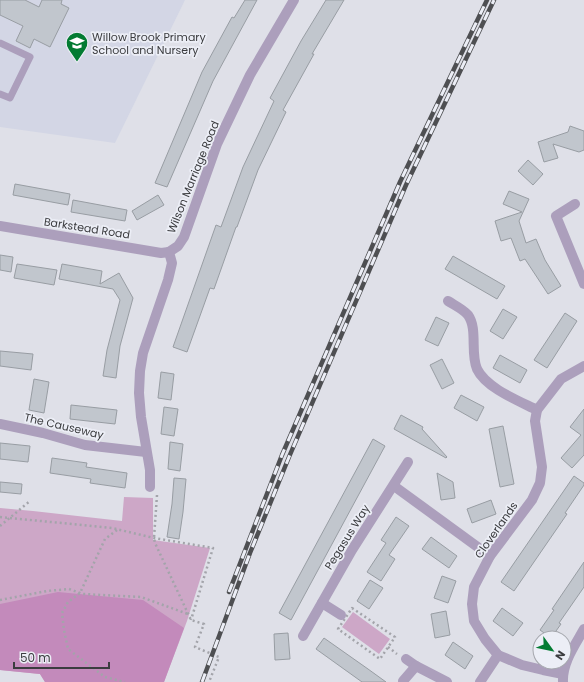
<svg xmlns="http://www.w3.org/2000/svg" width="584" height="682" font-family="Poppins,sans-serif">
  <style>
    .built { fill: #d3d6e5 }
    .green { fill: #cda7c7 }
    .forest { fill: #c38abb }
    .building { fill: #c1c6cd; stroke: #989da3 }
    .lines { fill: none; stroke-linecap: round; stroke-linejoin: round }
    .path { stroke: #a3a4aa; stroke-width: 2.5; stroke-dasharray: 2 3; stroke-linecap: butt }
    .lane { stroke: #ac9fbc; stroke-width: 7 }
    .street { stroke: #ac9fbc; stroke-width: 10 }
    .rail-casing { stroke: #4e4f52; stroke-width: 4.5 }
    .rail { stroke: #eceef6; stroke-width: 3; stroke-dasharray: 9; stroke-linecap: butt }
    .labels { text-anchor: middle; stroke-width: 3.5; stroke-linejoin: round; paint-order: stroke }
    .poi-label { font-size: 11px; fill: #3b3c3f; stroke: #eceef6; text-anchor: start }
    .street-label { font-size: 11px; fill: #3b3c3f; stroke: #eceef6 }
  </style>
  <rect width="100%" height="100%" fill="#dfe0e8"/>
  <path class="built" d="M0,0H185L115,143L0,127Z"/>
  <g class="green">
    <path d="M124,497L153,498V540L210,548L187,621L164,682H45L40,674L0,670V508L33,511L122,521Z"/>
    <path d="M353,612L390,639L379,654L342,627Z"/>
  </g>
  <path class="forest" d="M58,592L143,600L184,628L164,682H45L40,674L0,670V604Z"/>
  <g class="building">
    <path d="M0,0H25L39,7L42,0H62L61,4L69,8L50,47L34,39L30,48L16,41L23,26L0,15Z"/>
    <path d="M245,0H257L213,81L167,187L155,183L202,72L232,17L234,18Z"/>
    <path d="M326,0H344L312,54H314L283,110L286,112L258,170L237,227H236L214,289L210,288L187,352L173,347L216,225L221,227L243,167L274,101L270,98L301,41Z"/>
    <path d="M570,126L584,131V150L579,152L553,144L558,158L544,162L538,142L568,132Z"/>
    <path d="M528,160L543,174L533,185L518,171Z"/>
    <path d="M15,184L70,194L68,205L13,195Z"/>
    <path d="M509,191L529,199L519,221L526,243L536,239L545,260L561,286L548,294L525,259L520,261L511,238L501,241L495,221L522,212L503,204Z"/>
    <path d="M158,195L164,205L137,220L132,211Z"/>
    <path d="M73,200L127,210L125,221L71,212Z"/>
    <path d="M0,255L13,257L11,272L0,270Z"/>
    <path d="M453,256L505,286L497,299L445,269Z"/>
    <path d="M17,264L57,270L54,285L14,278Z"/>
    <path d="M62,264L102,271L100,284L119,273L133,298L120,346L116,378L103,376L107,350L120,300L113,289L59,279Z"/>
    <path d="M503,309L517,317L503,339L490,331Z"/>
    <path d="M565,313L577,321L547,368L534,360Z"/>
    <path d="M436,317L449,323L438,346L425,340Z"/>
    <path d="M0,351L33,354L31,370L0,366Z"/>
    <path d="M500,355L527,370L520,383L493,368Z"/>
    <path d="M442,359L454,383L442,389L430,365Z"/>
    <path d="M161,372L174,374L171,400L158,398Z"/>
    <path d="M34,379L49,382L44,413L29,410Z"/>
    <path d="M461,395L484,407L477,421L454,408Z"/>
    <path d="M71,405L117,410L115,424L70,419Z"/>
    <path d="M164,407L178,409L174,436L161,434Z"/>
    <path d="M584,409V455L572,468L561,458L581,435L570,427Z"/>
    <path d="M401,415L423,427L422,429L447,457L446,458L394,429Z"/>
    <path d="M503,426L514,484L500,487L489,429Z"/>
    <path d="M373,439L385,446L291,620L279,613Z"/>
    <path d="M170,442L183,444L180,471L168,469Z"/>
    <path d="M0,443L30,446L28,462L0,459Z"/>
    <path d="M52,458L87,463L86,467L127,473L125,488L90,483L91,479L50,473Z"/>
    <path d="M437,473L453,482L455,498L441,500Z"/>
    <path d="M574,476L584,483V485L565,513L567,514L514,591L501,582Z"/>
    <path d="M174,478L186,479L183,512L179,539L167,537L172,504Z"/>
    <path d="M0,482L22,484L21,494L0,492Z"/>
    <path d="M491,500L496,514L472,523L467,509Z"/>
    <path d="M396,517L409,526L389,555L395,559L381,581L367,572L386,543L381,540Z"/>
    <path d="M431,537L457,556L449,568L422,549Z"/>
    <path d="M584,562V587L559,623L561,624L551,638L540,630L554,610L552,609Z"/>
    <path d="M442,576L456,581L448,603L434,598Z"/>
    <path d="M370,580L383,588L369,609L357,601Z"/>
    <path d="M502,608L523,623L513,636L493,621Z"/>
    <path d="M446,611L450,635L435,638L431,614Z"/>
    <path d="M288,633L290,659L275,660L274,634Z"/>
    <path d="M324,638L368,669L386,682H362L316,649Z"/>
    <path d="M453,642L473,656L465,669L445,655Z"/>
  </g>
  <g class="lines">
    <g class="path">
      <path d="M157,495L154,538L155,543L191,620L204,624L195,647L219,657L209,682"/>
      <path d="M0,517L112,528L154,538L213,548L191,620"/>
      <path d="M0,526L30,501"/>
      <path d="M117,530L105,539L80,593L68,602L62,613L64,630L68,649L105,677L125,682"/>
      <path d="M0,600L47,591L69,589L83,594L141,597L188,614"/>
      <path d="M352,608L395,637L380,659L338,629Z"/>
      <path d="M388,647L397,654"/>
    </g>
    <path class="lane" d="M0,43L30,57L10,98L0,94"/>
    <g class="street">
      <path d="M575,204L556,216L584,284"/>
      <path d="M0,226L161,253L169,252"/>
      <path d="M448,301C454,305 463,309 468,315C478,329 470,353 477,369C486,388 519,401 537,410"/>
      <path d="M0,424L43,433L85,445L146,452"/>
      <path d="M394,486L490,556"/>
      <path d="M150,487V470L141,417L139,393L140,371L143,353L168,280L172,263L169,252L178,246L184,237L217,144L250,75L294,0"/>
      <path d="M322,603L341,615"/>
      <path d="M303,636L352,550L408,462"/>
      <path d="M406,659L416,666L447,682"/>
      <path d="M563,674L543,670L522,665L498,655L485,639L474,621L472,604L474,587L490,556L532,500L540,483L542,467L535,421L537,410L561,379L584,366"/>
      <path d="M403,681L416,666"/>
      <path d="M480,682L498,655"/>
      <path d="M563,682C562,663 575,645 584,629"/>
    </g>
    <g class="rail-casing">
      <g id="rail">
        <path d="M229,592L282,455L400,182L487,0"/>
        <path d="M202,682L250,553L289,457L406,185L494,0"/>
      </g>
    </g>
    <use href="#rail" class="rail"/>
  </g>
  <defs>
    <g id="school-pin" transform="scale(1.15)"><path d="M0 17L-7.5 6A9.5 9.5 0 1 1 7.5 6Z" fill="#037b32" stroke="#eceef6"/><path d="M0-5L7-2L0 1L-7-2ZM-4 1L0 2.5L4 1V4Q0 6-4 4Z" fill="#fff"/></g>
  </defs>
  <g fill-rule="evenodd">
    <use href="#school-pin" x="77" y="43"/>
  </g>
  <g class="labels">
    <g class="poi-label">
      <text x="92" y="41">Willow Brook Primary<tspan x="92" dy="13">School and Nursery</tspan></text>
    </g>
    <g class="street-label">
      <text transform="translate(193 177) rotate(-68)" y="4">Wilson Marriage Road</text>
      <text transform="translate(87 228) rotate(9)" y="4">Barkstead Road</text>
      <text transform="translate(64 426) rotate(13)" y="4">The Causeway</text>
      <text transform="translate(496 530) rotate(-55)" y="4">Cloverlands</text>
      <text transform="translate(347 537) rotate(-58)" y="4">Pegasus Way</text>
    </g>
  </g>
  <g transform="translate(552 650) rotate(123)"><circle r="19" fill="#eceef6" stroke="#a5a7ad"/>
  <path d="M0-3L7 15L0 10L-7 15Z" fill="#037b32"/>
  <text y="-6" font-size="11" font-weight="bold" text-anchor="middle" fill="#3b3c3f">N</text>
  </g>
  <path d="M14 662v6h95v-6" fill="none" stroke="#3b3c3f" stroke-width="2"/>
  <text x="20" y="662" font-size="12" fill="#3b3c3f" stroke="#eceef6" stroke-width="3" paint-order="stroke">50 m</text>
</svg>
